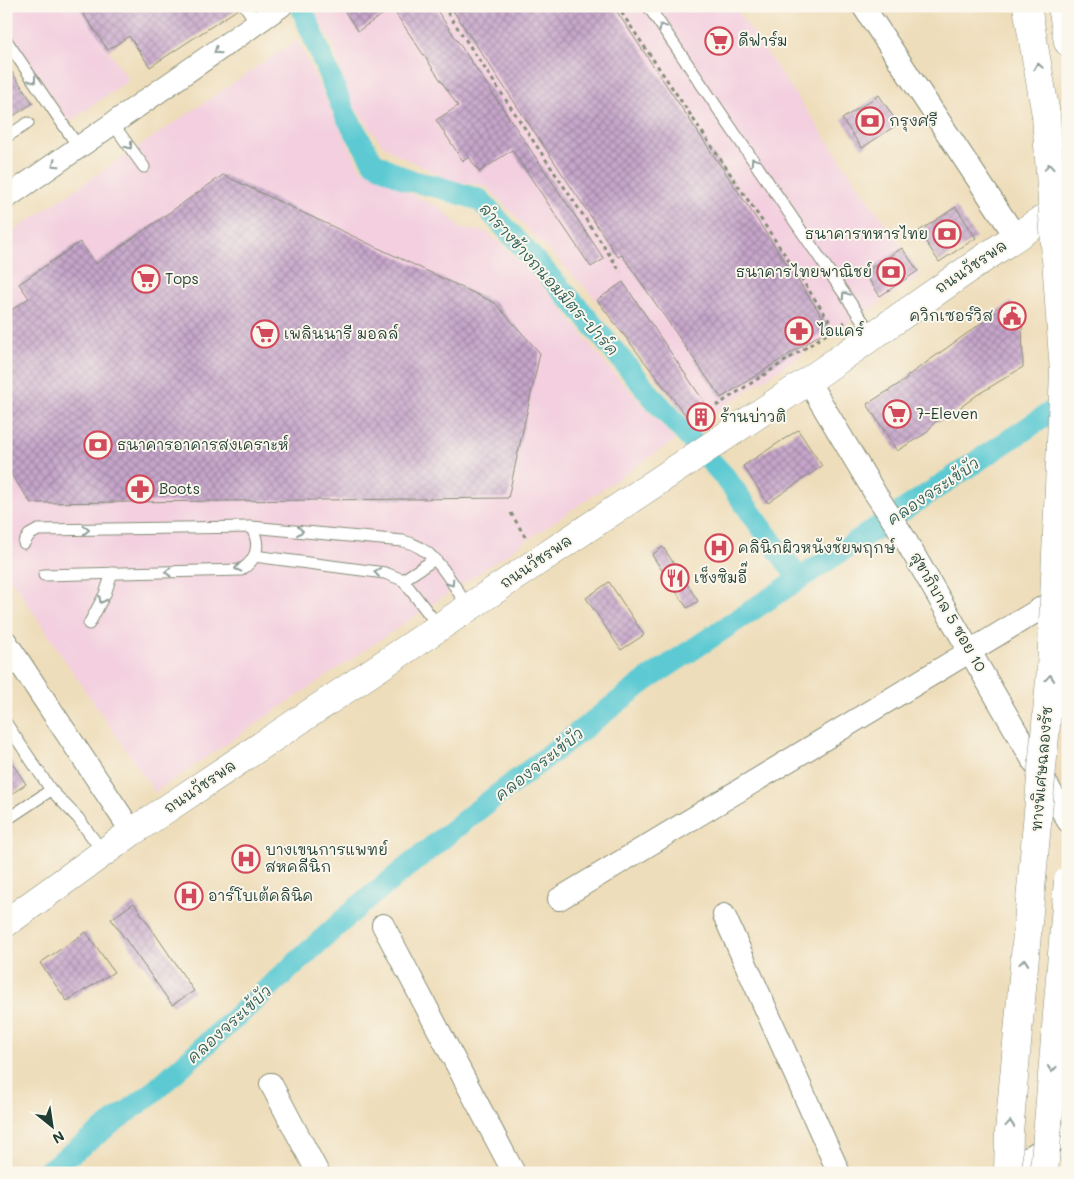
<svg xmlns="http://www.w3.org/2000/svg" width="1074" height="1179" font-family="Mali,'Playpen Sans Thai',sans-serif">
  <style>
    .built { fill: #f3cfdf }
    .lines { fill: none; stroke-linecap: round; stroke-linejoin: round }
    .canal { stroke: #5dcad3; stroke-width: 22 }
    .building { fill: url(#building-cross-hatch) }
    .lane-casing { stroke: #868d77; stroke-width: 13 }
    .street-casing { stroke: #868d77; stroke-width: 24 }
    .secondary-casing { stroke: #868d77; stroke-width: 29 }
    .highway-casing { stroke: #868d77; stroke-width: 29 }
    .path { stroke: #868d77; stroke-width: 3; stroke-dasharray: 4 4; stroke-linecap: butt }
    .lane { stroke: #fff; stroke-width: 11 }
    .street { stroke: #fff; stroke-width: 22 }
    .secondary { stroke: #fff; stroke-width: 28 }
    .highway { stroke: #fff; stroke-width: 28 }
    .highway-bridge-casing { stroke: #868d77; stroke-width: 29; stroke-linecap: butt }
    .highway-bridge { stroke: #fff; stroke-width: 28 }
    .oneway { stroke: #8f9e9a }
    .labels { text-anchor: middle; stroke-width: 4; stroke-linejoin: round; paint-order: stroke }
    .poi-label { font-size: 15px; fill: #1f3d34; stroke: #fbf7ec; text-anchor: start }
    .street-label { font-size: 15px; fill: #1f3d34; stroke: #fbf7ec }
    .water-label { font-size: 16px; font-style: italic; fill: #2e605c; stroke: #fbf7ec }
  </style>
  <defs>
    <pattern id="building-cross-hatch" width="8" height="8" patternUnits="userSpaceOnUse" patternTransform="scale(1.25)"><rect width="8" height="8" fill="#c6a5ca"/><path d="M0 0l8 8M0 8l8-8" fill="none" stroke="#a088a5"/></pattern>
  </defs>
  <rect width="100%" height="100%" fill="#fbf7ec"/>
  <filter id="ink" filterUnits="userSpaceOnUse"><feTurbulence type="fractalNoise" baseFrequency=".02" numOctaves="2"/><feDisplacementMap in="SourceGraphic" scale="10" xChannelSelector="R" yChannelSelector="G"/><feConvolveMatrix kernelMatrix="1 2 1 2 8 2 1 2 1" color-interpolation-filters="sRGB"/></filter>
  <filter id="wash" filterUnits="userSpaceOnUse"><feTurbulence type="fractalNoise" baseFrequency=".0096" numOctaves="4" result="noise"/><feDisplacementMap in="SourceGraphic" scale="20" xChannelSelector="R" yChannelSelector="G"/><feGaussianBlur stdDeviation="1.12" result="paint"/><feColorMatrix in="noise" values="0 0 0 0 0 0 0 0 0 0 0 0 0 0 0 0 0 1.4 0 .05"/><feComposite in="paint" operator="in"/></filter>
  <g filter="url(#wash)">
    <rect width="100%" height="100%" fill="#eeddba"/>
    <g class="built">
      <path d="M6,6H78L129,80L69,122L6,31Z"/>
      <path d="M311,6H734L921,275L694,426L597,300L486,186L452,181L398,155L383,145L349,100L334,47Z"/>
      <path d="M297,40L360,168L442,209L460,228L487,232L514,256L554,299L609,368L675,440L155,792L74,674L6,571V236Z"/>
    </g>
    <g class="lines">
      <g class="canal">
        <path d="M301,6L345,114L373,162L407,180L438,187L480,200L582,312L655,400L725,477L799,579"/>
        <path d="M45,1173L151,1094L360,905L470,816L645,681L1068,401"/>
      </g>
    </g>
    <g id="blocks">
      <g class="building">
        <path d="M78,6H236L238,9L150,67L129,36L108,50Z"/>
        <path d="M341,6H434L604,259L591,267L512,150L479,172L469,157L463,161L436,120L458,106L392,8L358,31Z"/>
        <path d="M450,6H613L830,328L721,398L622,255L618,257Z"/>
        <path d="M11,71L33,103L6,121V75Z"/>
        <path d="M879,95L898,124L862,148L842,119Z"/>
        <path d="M223,175L495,303L540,353L508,498L31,503L6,467V314L29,298L19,284L80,242L96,264Z"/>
        <path d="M956,207L976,238L939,262L919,231Z"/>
        <path d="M902,248L918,271L880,296L864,273Z"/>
        <path d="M623,282L713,415L694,426L597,300Z"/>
        <path d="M1011,302L1022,320L1023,367L977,395L946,418L935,422L926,433L897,451L867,404L907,379L906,377Z"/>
        <path d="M798,430L822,466L768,503L743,466Z"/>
        <path d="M663,547L698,601L687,608L652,555Z"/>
        <path d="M609,582L644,635L621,650L586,598Z"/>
        <path d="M6,754L26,784L6,798Z"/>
        <path d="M134,903L194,991L172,1005L111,919Z"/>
        <path d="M86,932L114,972L67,1001L40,963Z"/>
      </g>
    </g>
  </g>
  <g filter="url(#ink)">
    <use href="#blocks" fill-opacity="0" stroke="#868d77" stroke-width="1"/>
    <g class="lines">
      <g class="lane-casing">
        <g id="lane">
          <path d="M245,6L257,23"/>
          <path d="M648,6L873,336"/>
          <path d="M6,40L79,148"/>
          <path d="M113,124L144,167"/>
          <path d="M6,137L28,123"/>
          <path d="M251,527L403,541C436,548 451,582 468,607"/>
          <path d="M24,543L29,535L38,530L251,527C261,544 258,559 241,570L44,575"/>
          <path d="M254,556L385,573L403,580L439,627"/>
          <path d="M403,580L435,559"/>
          <path d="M89,624L105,594L112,573"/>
          <path d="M6,723L51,790L78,818L103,852"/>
          <path d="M6,820L51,790"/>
        </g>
      </g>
      <g class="street-casing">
        <g id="street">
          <path d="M863,6L1016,237"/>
          <path d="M6,198L281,6"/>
          <path d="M808,381L875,493L902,534L1068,821"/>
          <path d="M6,642L132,832"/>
          <path d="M559,899L1065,594"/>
          <path d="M724,915L839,1173"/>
          <path d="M383,925L514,1173"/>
          <path d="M271,1084L318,1173"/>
          <path d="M1005,1173L1068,1133"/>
        </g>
      </g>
      <g class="secondary-casing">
        <path id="secondary" d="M6,923L132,832L808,381L980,261L1068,202"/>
      </g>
      <g class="highway-casing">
        <g id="highway">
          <path d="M1027,6L1046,115"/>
          <path d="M1062,6L1068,42"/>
        </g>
      </g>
      <g class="path">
        <path d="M443,6L621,272"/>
        <path d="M617,6L835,329"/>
        <path d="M716,406L845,322"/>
        <path d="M511,513L527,540"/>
      </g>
      <use href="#lane" class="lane"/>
      <use href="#street" class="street"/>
      <use href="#secondary" class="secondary"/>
      <use href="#highway" class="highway"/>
      <g class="highway-bridge-casing">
        <g id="highway-bridge">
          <path d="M1008,1173L1009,1132L1051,669L1064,373L1046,115"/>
          <path d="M1044,1173L1068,881"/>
        </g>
      </g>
      <use href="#highway-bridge" class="highway-bridge"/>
    </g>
    <defs><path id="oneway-chevron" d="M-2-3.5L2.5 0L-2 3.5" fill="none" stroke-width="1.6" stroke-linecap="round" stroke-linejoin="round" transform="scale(1.25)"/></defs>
    <g class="oneway">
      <use href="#oneway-chevron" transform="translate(662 27) rotate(-124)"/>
      <use href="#oneway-chevron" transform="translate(217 51) rotate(145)"/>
      <use href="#oneway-chevron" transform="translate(1038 66) rotate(-100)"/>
      <use href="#oneway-chevron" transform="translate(33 80) rotate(56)"/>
      <use href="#oneway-chevron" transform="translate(129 146) rotate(55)"/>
      <use href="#oneway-chevron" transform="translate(754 161) rotate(-124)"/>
      <use href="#oneway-chevron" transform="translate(55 164) rotate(145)"/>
      <use href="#oneway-chevron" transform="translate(1049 167) rotate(-94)"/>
      <use href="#oneway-chevron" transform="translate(845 295) rotate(-124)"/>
      <use href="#oneway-chevron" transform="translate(86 530) rotate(-1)"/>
      <use href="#oneway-chevron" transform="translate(300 531) rotate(5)"/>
      <use href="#oneway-chevron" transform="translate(238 568) rotate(166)"/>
      <use href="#oneway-chevron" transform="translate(168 572) rotate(179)"/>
      <use href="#oneway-chevron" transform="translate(377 572) rotate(-172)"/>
      <use href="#oneway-chevron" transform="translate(451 583) rotate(57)"/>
      <use href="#oneway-chevron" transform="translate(102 600) rotate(117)"/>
      <use href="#oneway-chevron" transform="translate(1050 678) rotate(-85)"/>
      <use href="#oneway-chevron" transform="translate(1024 962) rotate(-85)"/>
      <use href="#oneway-chevron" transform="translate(1052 1069) rotate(95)"/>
      <use href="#oneway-chevron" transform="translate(1010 1124) rotate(-85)"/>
    </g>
  </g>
  <defs>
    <g id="supermarket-ring" transform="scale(1.4375)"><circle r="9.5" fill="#fbf7ec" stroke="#d1495b" stroke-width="1.5"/><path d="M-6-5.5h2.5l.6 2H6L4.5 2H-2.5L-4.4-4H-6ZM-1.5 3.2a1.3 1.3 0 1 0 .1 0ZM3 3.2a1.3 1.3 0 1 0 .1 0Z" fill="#d1495b"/></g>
    <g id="bank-ring" transform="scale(1.4375)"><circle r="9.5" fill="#fbf7ec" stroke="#d1495b" stroke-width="1.5"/><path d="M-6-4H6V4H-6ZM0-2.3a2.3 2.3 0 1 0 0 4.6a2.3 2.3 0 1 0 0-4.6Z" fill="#d1495b"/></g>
    <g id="civic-ring" transform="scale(1.4375)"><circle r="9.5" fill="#fbf7ec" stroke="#d1495b" stroke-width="1.5"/><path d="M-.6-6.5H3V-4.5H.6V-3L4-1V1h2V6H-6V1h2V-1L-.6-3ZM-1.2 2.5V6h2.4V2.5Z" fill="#d1495b"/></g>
    <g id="pharmacy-ring" transform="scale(1.4375)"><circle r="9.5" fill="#fbf7ec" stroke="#d1495b" stroke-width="1.5"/><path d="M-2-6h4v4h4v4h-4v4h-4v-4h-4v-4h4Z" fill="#d1495b"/></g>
    <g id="building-ring" transform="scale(1.4375)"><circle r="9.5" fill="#fbf7ec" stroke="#d1495b" stroke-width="1.5"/><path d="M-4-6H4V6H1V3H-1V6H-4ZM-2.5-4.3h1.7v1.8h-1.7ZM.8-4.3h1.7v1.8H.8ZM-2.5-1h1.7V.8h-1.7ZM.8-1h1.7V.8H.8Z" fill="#d1495b"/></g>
    <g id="hospital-ring" transform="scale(1.4375)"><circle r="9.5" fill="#fbf7ec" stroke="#d1495b" stroke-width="1.5"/><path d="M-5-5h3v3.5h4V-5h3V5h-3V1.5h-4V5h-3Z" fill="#d1495b"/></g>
    <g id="restaurant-ring" transform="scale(1.4375)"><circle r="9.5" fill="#fbf7ec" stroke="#d1495b" stroke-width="1.5"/><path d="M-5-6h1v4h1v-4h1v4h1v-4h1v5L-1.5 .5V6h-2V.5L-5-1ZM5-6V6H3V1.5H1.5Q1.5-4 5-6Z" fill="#d1495b"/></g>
  </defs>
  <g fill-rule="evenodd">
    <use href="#supermarket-ring" x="719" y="41"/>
    <use href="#bank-ring" x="870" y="121"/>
    <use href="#bank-ring" x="947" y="234"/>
    <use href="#bank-ring" x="891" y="272"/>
    <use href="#supermarket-ring" x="146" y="279"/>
    <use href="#civic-ring" x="1012" y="316"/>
    <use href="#pharmacy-ring" x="799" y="331"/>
    <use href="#supermarket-ring" x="265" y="334"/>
    <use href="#supermarket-ring" x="897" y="414"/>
    <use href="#building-ring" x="701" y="417"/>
    <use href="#bank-ring" x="98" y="445"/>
    <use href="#pharmacy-ring" x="140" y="489"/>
    <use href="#hospital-ring" x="719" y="548"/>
    <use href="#restaurant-ring" x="675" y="578"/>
    <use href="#hospital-ring" x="246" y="859"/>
    <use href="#hospital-ring" x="189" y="896"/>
  </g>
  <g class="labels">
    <g class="poi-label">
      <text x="738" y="46">ดีฟาร์ม</text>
      <text x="889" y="126">กรุงศรี</text>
      <text x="928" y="239" text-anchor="end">ธนาคารทหารไทย</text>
      <text x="872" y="277" text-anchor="end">ธนาคารไทยพาณิชย์</text>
      <text x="165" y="284">Tops</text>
      <text x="993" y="321" text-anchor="end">ควิกเซอร์วิส</text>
      <text x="818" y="336">ไอแคร์</text>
      <text x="284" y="339">เพลินนารี มอลล์</text>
      <text x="916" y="419">7-Eleven</text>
      <text x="720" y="422">ร้านบ่าวติ</text>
      <text x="117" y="450">ธนาคารอาคารสงเคราะห์</text>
      <text x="159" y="494">Boots</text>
      <text x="738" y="553">คลินิกผิวหนังชัยพฤกษ์</text>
      <text x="694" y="583">เช็งซิมอี๊</text>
      <text x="265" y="855">บางเขนการแพทย์<tspan x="265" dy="17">สหคลีนิก</tspan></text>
      <text x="208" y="901">อาร์โบเต้คลินิค</text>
    </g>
    <g class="street-label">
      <text transform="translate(971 267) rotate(-34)" y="5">ถนนวัชรพล</text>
      <text transform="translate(536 562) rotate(-34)" y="5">ถนนวัชรพล</text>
      <text transform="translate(948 612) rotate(60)" y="5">สุขาภิบาล 5 ซอย 10</text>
      <text transform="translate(1042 769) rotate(-85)" y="5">ทางพิเศษฉลองรัช</text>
      <text transform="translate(200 787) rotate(-34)" y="5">ถนนวัชรพล</text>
    </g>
    <g class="water-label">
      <text transform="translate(549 279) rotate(48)" y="6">ลำรางข้างถนอมมิตร-ปาร์ค</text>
      <text transform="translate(933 491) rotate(-34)" y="6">คลองจระเข้บัว</text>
      <text transform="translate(539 764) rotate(-38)" y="6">คลองจระเข้บัว</text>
      <text transform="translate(229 1024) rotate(-42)" y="6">คลองจระเข้บัว</text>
    </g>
  </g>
  <rect width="1074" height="1179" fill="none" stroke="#fbf7ec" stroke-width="25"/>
  <g transform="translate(52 1126) rotate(150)" stroke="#fbf7ec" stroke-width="4" paint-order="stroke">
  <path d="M0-4L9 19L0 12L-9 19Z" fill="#1f3d34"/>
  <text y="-8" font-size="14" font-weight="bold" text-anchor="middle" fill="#1f3d34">N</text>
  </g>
</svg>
